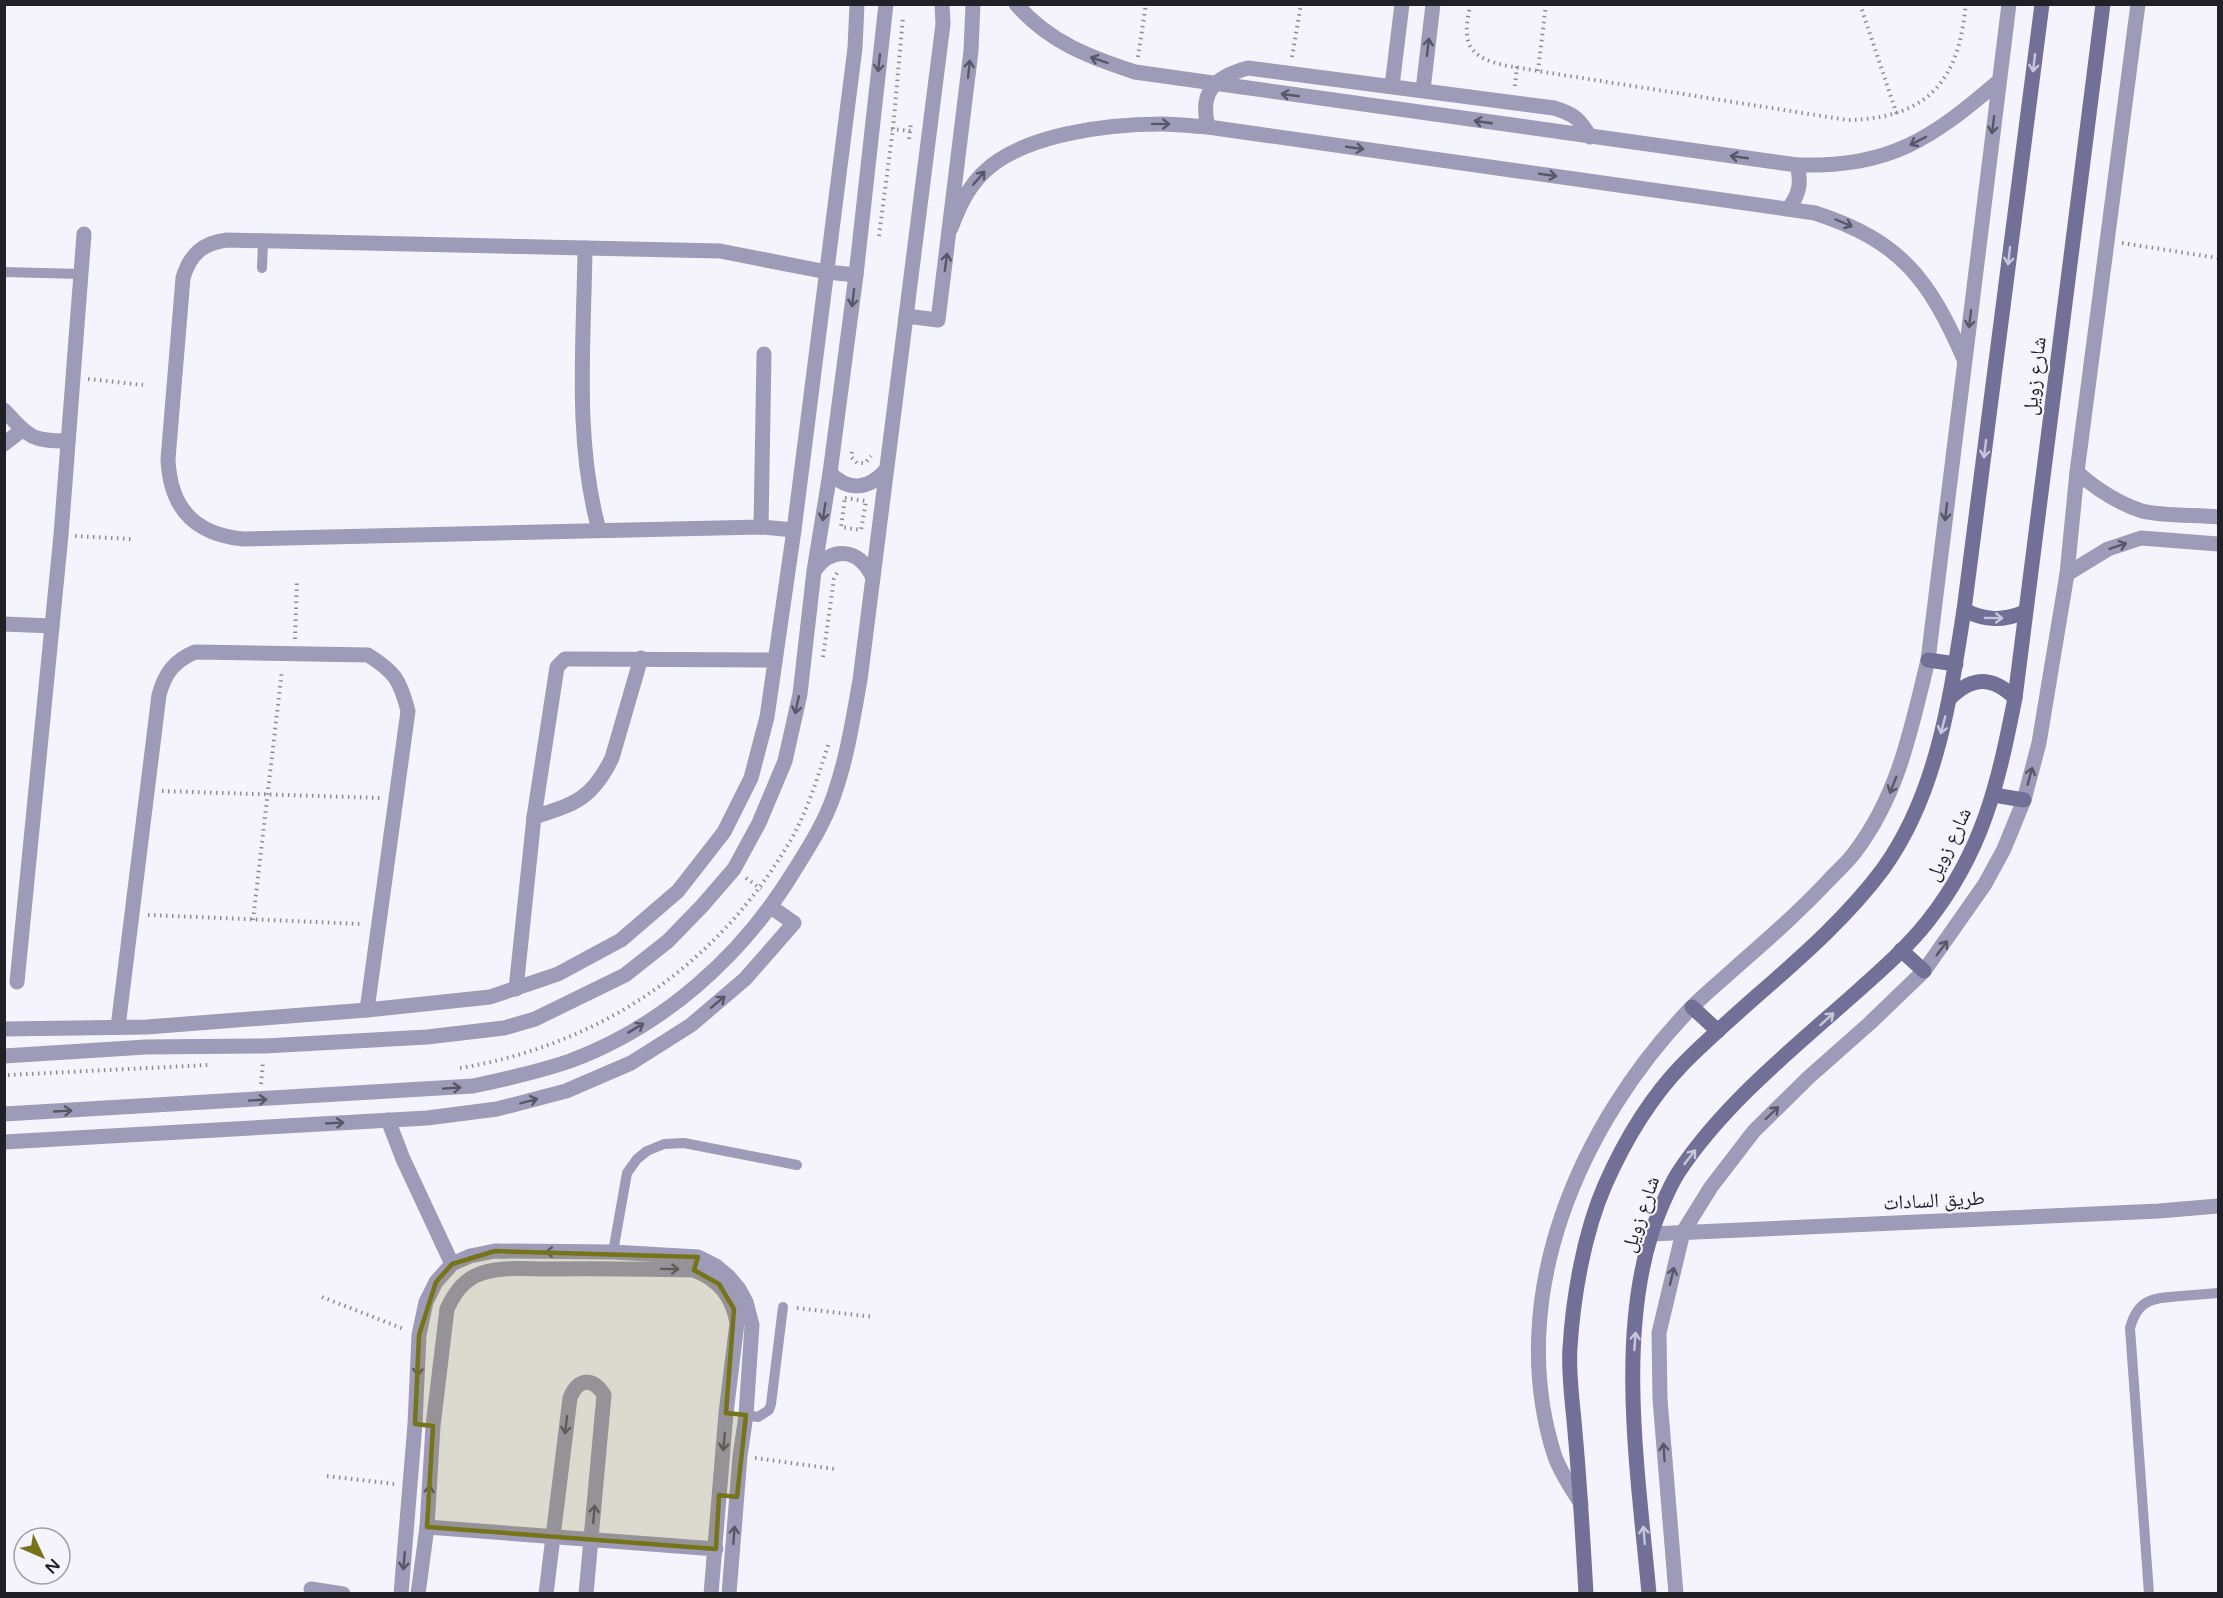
<svg xmlns="http://www.w3.org/2000/svg" width="2223" height="1598" font-family="'Varela Round','Noto Naskh Arabic',sans-serif">
  <style>
    .lines { fill: none; stroke-linecap: round; stroke-linejoin: round }
    .path { stroke: #8d8c93; stroke-width: 4; stroke-dasharray: 1.5 4.5; stroke-linecap: butt }
    .lane { stroke: #9d9bb7; stroke-width: 10 }
    .street { stroke: #9d9bb7; stroke-width: 15 }
    .secondary { stroke: #737098; stroke-width: 15 }
    .oneway { stroke: #595767 }
    .oneway2 { stroke: #c8c6da }
    .marked { fill: #767419; fill-opacity: 0.2; stroke: #767419; stroke-width: 4.5; stroke-linejoin: round }
    .labels { text-anchor: middle; stroke-width: 4.5; stroke-linejoin: round; paint-order: stroke }
    .street-label { font-size: 20px; fill: #212026; stroke: #f5f4fd }
  </style>
  <rect width="100%" height="100%" fill="#f5f4fd"/>
  <g class="lines">
    <g class="path">
      <path d="M1470,4C1469,14 1466,24 1467,34C1468,66 1515,66 1538,71L1847,120C1898,119 1940,104 1957,51C1962,36 1964,20 1966,4"/>
      <path d="M1860,4L1897,115"/>
      <path d="M1138,57L1146,4"/>
      <path d="M1292,57L1301,4"/>
      <path d="M1538,71L1546,4"/>
      <path d="M1515,86L1517,66"/>
      <path d="M891,129L911,131"/>
      <path d="M909,139L911,123"/>
      <path d="M879,236L893,129L903,17"/>
      <path d="M2122,243L2218,258"/>
      <path d="M88,379L143,385"/>
      <path d="M852,452L851,457L857,463H865L871,456"/>
      <path d="M845,498L866,501L861,530L841,527Z"/>
      <path d="M75,536L131,539"/>
      <path d="M295,639L297,579"/>
      <path d="M823,657L834,579L837,573"/>
      <path d="M162,791L380,798"/>
      <path d="M746,878L761,889"/>
      <path d="M148,915L362,924"/>
      <path d="M253,920L282,670"/>
      <path d="M460,1068C599,1045 713,968 786,848C806,816 817,779 829,743"/>
      <path d="M8,1075L208,1065"/>
      <path d="M261,1084L263,1062"/>
      <path d="M322,1297L404,1329"/>
      <path d="M797,1308L874,1317"/>
      <path d="M755,1458L835,1469"/>
      <path d="M327,1476L395,1484"/>
    </g>
    <g class="lane">
      <path d="M262,268L263,241"/>
      <path d="M4,272L80,274"/>
      <path d="M613,1252L627,1173L637,1159L647,1151L664,1144L684,1143L797,1165"/>
      <path d="M746,1415L758,1417L769,1410L771,1404L783,1307"/>
      <path d="M2149,1594L2130,1328C2138,1298 2154,1298 2181,1296C2193,1295 2206,1294 2218,1293"/>
    </g>
    <g class="street">
      <path d="M1016,4C1049,42 1089,57 1135,72L1797,165C1891,167 1930,140 1999,81"/>
      <path d="M1392,86L1402,4"/>
      <path d="M1423,90L1433,4"/>
      <path d="M1208,127C1199,91 1215,77 1248,68L1554,108C1574,114 1580,119 1590,137"/>
      <path d="M1788,209C1799,195 1802,183 1797,165"/>
      <path d="M951,228C959,207 967,189 983,173C1022,134 1108,124 1162,124C1177,124 1192,126 1208,127L1815,213C1901,241 1929,279 1964,359"/>
      <path d="M585,248C584,342 574,439 599,530"/>
      <path d="M906,316L938,320L971,51L973,4"/>
      <path d="M4,410C29,437 31,441 68,441"/>
      <path d="M4,444L22,430"/>
      <path d="M2077,472C2096,489 2118,503 2142,511C2161,516 2198,515 2218,517"/>
      <path d="M830,473C848,491 868,490 885,471"/>
      <path d="M761,527L764,354"/>
      <path d="M794,530L761,527L243,539C194,534 170,508 168,459L183,278C190,254 203,243 227,240L720,251L827,272L856,275"/>
      <path d="M814,571C832,546 858,548 872,576"/>
      <path d="M2067,574L2108,549L2141,538L2218,544"/>
      <path d="M4,624L52,626"/>
      <path d="M534,817C575,804 592,799 612,758L641,658"/>
      <path d="M17,982L61,535L84,234"/>
      <path d="M516,989L534,817L557,667L565,659H572L775,660"/>
      <path d="M118,1027L159,695C165,673 174,661 195,652L368,655C395,672 400,680 408,711L367,1010"/>
      <path d="M4,1029L147,1027L367,1010L490,997L558,974L621,940L678,891L724,832L751,778L767,717L794,530L855,48L857,4"/>
      <path d="M4,1056L146,1047L265,1046L427,1037L504,1028L535,1019L625,975L668,941L702,906L734,869L759,823L785,761L800,694L814,571L830,473L856,275L886,4"/>
      <path d="M4,1114L473,1086C506,1079 538,1072 570,1061C664,1026 742,956 794,871C809,847 825,822 834,795C847,758 853,719 860,680L943,24L942,4"/>
      <path d="M388,1120L403,1159L452,1264"/>
      <path d="M4,1142L427,1118L497,1109L566,1091L631,1063L691,1025L745,979L794,923L771,907"/>
      <path d="M1651,1234L2159,1211L2218,1206"/>
      <path d="M1581,1504C1572,1489 1561,1473 1555,1457C1503,1297 1580,1123 1691,1008C1705,994 1721,981 1735,968C1767,940 1799,912 1828,881C1837,871 1848,862 1855,852C1899,794 1911,729 1928,660L2009,4"/>
      <path d="M427,1527L716,1549"/>
      <path d="M311,1589L343,1594"/>
      <path d="M401,1594L415,1424L419,1335L426,1302L436,1282L452,1264L470,1256L495,1251L613,1252L698,1257L716,1266L729,1277L739,1289L746,1302L752,1325L746,1415L740,1456L729,1594"/>
      <path d="M418,1594L427,1527L433,1426L447,1309C454,1294 462,1282 477,1275C497,1266 525,1269 546,1269C595,1268 645,1269 694,1270C719,1280 732,1296 737,1323L726,1413L711,1594"/>
      <path d="M546,1594L570,1398C578,1378 593,1377 604,1395L586,1594"/>
      <path d="M1676,1594L1660,1399L1659,1333L1683,1232L1711,1187L1754,1131L1809,1077L1870,1023L1924,971L1985,884L2004,849L2024,800L2039,743L2067,574L2077,472L2138,4"/>
    </g>
    <g class="secondary">
      <path d="M1964,610C1986,621 2003,621 2025,612"/>
      <path d="M1928,660L1956,664"/>
      <path d="M1950,698C1973,676 1992,676 2015,698"/>
      <path d="M1994,795L2024,800"/>
      <path d="M1901,950L1924,971"/>
      <path d="M1692,1007L1718,1031"/>
      <path d="M1586,1594C1583,1540 1580,1486 1575,1432C1573,1405 1568,1375 1570,1348C1573,1297 1584,1233 1605,1185C1624,1142 1650,1098 1683,1064C1747,999 1829,942 1883,869C1937,794 1950,699 1964,610L2042,4"/>
      <path d="M1649,1594C1639,1481 1617,1344 1651,1235C1656,1218 1669,1187 1678,1173C1722,1106 1791,1050 1851,997C1878,973 1906,949 1928,921C1983,851 1998,784 2015,698L2103,4"/>
    </g>
  </g>
  <defs><path id="oneway-shaft" d="M-6 0H5M1.5-3L5.5 0L1.5 3" fill="none" stroke-width="1.6" stroke-linecap="round" stroke-linejoin="round" transform="scale(1.5)"/></defs>
  <g class="oneway">
    <use href="#oneway-shaft" transform="translate(1428 47) rotate(-83)"/>
    <use href="#oneway-shaft" transform="translate(1099 60) rotate(-162)"/>
    <use href="#oneway-shaft" transform="translate(879 63) rotate(96)"/>
    <use href="#oneway-shaft" transform="translate(969 69) rotate(-84)"/>
    <use href="#oneway-shaft" transform="translate(1290 95) rotate(-172)"/>
    <use href="#oneway-shaft" transform="translate(1483 122) rotate(-172)"/>
    <use href="#oneway-shaft" transform="translate(1161 124) rotate(1)"/>
    <use href="#oneway-shaft" transform="translate(1993 125) rotate(97)"/>
    <use href="#oneway-shaft" transform="translate(1918 141) rotate(153)"/>
    <use href="#oneway-shaft" transform="translate(1355 148) rotate(8)"/>
    <use href="#oneway-shaft" transform="translate(1739 157) rotate(-172)"/>
    <use href="#oneway-shaft" transform="translate(1548 175) rotate(8)"/>
    <use href="#oneway-shaft" transform="translate(979 178) rotate(-49)"/>
    <use href="#oneway-shaft" transform="translate(1844 223) rotate(23)"/>
    <use href="#oneway-shaft" transform="translate(946 262) rotate(-82)"/>
    <use href="#oneway-shaft" transform="translate(853 298) rotate(97)"/>
    <use href="#oneway-shaft" transform="translate(1970 319) rotate(97)"/>
    <use href="#oneway-shaft" transform="translate(824 512) rotate(99)"/>
    <use href="#oneway-shaft" transform="translate(1946 512) rotate(97)"/>
    <use href="#oneway-shaft" transform="translate(2118 546) rotate(-18)"/>
    <use href="#oneway-shaft" transform="translate(797 705) rotate(102)"/>
    <use href="#oneway-shaft" transform="translate(2030 776) rotate(-75)"/>
    <use href="#oneway-shaft" transform="translate(1893 785) rotate(112)"/>
    <use href="#oneway-shaft" transform="translate(1942 948) rotate(-53)"/>
    <use href="#oneway-shaft" transform="translate(718 1002) rotate(-40)"/>
    <use href="#oneway-shaft" transform="translate(636 1028) rotate(-31)"/>
    <use href="#oneway-shaft" transform="translate(452 1088) rotate(-4)"/>
    <use href="#oneway-shaft" transform="translate(258 1100) rotate(-4)"/>
    <use href="#oneway-shaft" transform="translate(529 1101) rotate(-15)"/>
    <use href="#oneway-shaft" transform="translate(63 1111) rotate(-3)"/>
    <use href="#oneway-shaft" transform="translate(1772 1113) rotate(-44)"/>
    <use href="#oneway-shaft" transform="translate(335 1123) rotate(-3)"/>
    <use href="#oneway-shaft" transform="translate(554 1252) rotate(-179)"/>
    <use href="#oneway-shaft" transform="translate(670 1269) rotate(1)"/>
    <use href="#oneway-shaft" transform="translate(1672 1276) rotate(-77)"/>
    <use href="#oneway-shaft" transform="translate(418 1367) rotate(92)"/>
    <use href="#oneway-shaft" transform="translate(566 1425) rotate(97)"/>
    <use href="#oneway-shaft" transform="translate(724 1442) rotate(95)"/>
    <use href="#oneway-shaft" transform="translate(1664 1452) rotate(-94)"/>
    <use href="#oneway-shaft" transform="translate(429 1494) rotate(-86)"/>
    <use href="#oneway-shaft" transform="translate(594 1514) rotate(-85)"/>
    <use href="#oneway-shaft" transform="translate(734 1535) rotate(-86)"/>
    <use href="#oneway-shaft" transform="translate(404 1561) rotate(95)"/>
  </g>
  <g class="oneway2">
    <use href="#oneway-shaft" transform="translate(2034 63) rotate(97)"/>
    <use href="#oneway-shaft" transform="translate(2009 256) rotate(97)"/>
    <use href="#oneway-shaft" transform="translate(1985 449) rotate(97)"/>
    <use href="#oneway-shaft" transform="translate(1994 618) rotate(1)"/>
    <use href="#oneway-shaft" transform="translate(1943 725) rotate(105)"/>
    <use href="#oneway-shaft" transform="translate(1827 1019) rotate(-42)"/>
    <use href="#oneway-shaft" transform="translate(1690 1157) rotate(-52)"/>
    <use href="#oneway-shaft" transform="translate(1635 1341) rotate(-86)"/>
    <use href="#oneway-shaft" transform="translate(1644 1535) rotate(-95)"/>
  </g>
  <path class="marked" d="M495,1251L698,1257L694,1270L719,1284L734,1309L726,1413L746,1415L737,1497L719,1495L716,1549L427,1527L433,1426L415,1424L419,1335L436,1282L452,1264Z"/>
  <g class="labels">
    <g class="street-label">
      <text transform="translate(2034 376) rotate(-83)" y="7">شارع زويل</text>
      <text transform="translate(1948 844) rotate(-64)" y="7">شارع زويل</text>
      <text transform="translate(1934 1200) rotate(-3)" y="7">طريق السادات</text>
      <text transform="translate(1640 1214) rotate(-71)" y="7">شارع زويل</text>
    </g>
  </g>
  <rect width="2223" height="1598" fill="none" stroke="#212026" stroke-width="12"/>
  <g transform="translate(42 1556) rotate(134)"><circle r="28" fill="#f5f4fd" stroke="#a09fa7" stroke-width="1.5"/>
  <path d="M0-4.5L10 22L0 15L-10 22Z" fill="#767419"/>
  <text y="-9" font-size="16" font-weight="bold" text-anchor="middle" fill="#212026">N</text>
  </g>
</svg>
